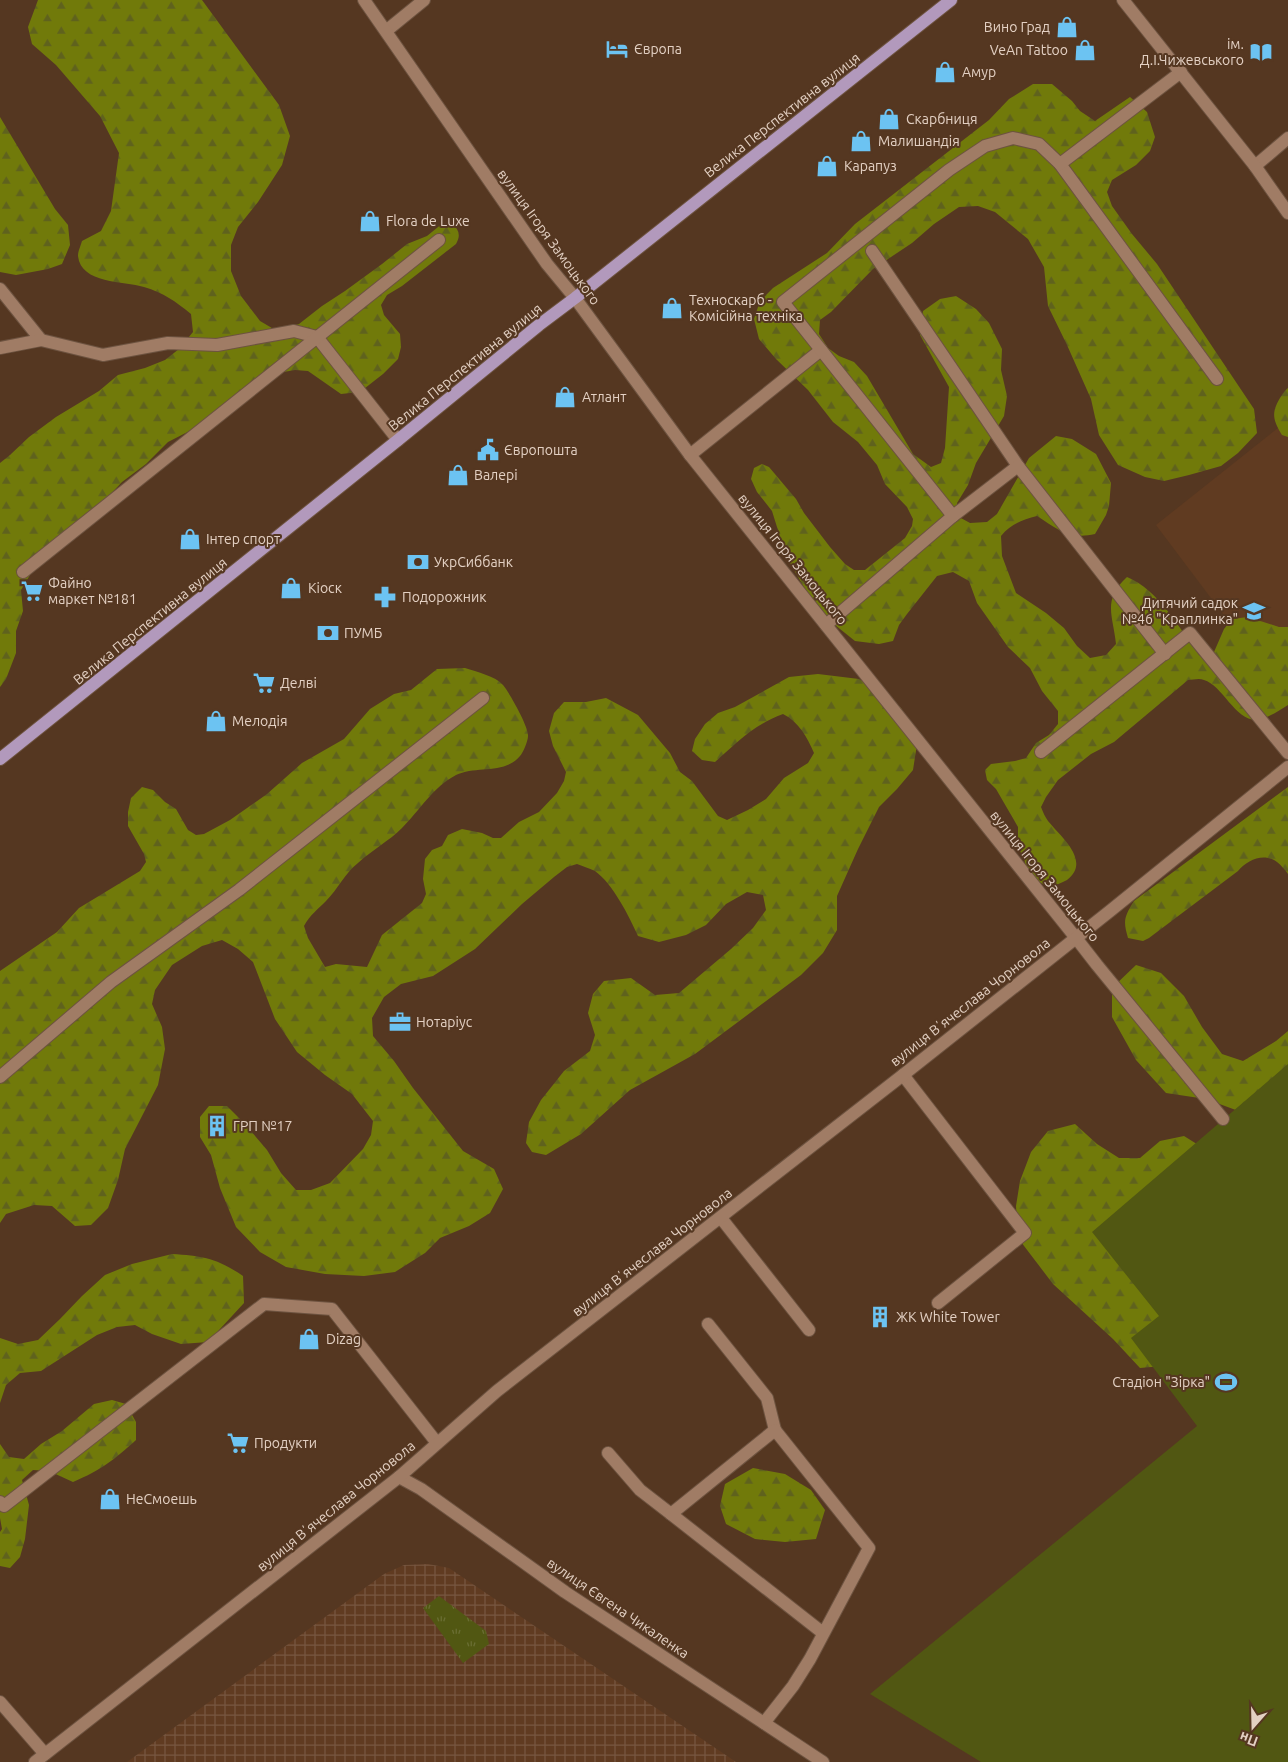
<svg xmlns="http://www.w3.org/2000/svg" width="1288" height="1762" font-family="Ubuntu,sans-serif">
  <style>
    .built { fill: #603b21 }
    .industrial { fill: url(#industrial-grid) }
    .grass { fill: url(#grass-tufts) }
    .forest { fill: url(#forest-firs) }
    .pitch { fill: #515712 }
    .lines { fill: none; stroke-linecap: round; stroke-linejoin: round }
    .lane-casing { stroke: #6d5340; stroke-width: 14 }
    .street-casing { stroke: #6d5340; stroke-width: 14 }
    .secondary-casing { stroke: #6d5340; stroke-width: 14 }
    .primary-casing { stroke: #6d5340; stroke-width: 14 }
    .lane { stroke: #a07c65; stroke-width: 12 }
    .street { stroke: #a07c65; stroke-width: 12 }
    .secondary { stroke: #a07c65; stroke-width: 12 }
    .primary { stroke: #b299bc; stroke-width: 12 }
    .labels { text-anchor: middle; stroke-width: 4; stroke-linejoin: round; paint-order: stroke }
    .poi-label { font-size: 14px; fill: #e3d0c3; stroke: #553721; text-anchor: start }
    .street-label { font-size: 14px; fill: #e3d0c3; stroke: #553721 }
  </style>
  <defs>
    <pattern id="industrial-grid" width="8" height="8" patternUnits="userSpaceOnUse" patternTransform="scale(1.25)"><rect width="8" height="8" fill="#603b21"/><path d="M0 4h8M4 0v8" fill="none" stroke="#775640"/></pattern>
    <pattern id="grass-tufts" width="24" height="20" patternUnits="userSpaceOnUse" patternTransform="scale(1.25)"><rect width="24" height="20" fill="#515712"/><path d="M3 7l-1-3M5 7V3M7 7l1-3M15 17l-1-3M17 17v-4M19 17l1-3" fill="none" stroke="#6a6e33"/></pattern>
    <pattern id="forest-firs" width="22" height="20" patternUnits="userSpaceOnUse" patternTransform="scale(1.25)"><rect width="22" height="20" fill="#717a0a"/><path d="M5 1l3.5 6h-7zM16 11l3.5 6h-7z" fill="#5f621d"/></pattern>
  </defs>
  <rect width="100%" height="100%" fill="#553721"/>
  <path class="built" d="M1288,420V696L1286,698L1156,525Z"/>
  <path class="industrial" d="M428,1564L449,1568L736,1762H127L384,1574L404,1565Z"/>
  <path class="grass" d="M439,1596L486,1631L489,1644L463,1663L423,1608Z"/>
  <g class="forest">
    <path d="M38,0H202L279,105L290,136L282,165L258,202L238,227L231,245V271L241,296L260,321L277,331L299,324L322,306L345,291L382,264L407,244L427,236L443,223H452C459,230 461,235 456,244L402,286L387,295L381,305L384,315L400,334L401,347L398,359L383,374L360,392L341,394L308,371L295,370L272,374L213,419L168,442L146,464L122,482L56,552L33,570L21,590L23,611L16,631V653L6,679L0,687V463L10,455L29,437L56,417L99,391L118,375L145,368L165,360L179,349L193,332L191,314C175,301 164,293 144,287C124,281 81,284 78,256C78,251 81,245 82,241L101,231L111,211L119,153L100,116L56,65L32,44L28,27Z"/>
    <path d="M1033,84H1052L1072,101L1080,111L1095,121L1130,97L1147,112L1155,137L1150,151L1136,165L1112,180L1107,192L1112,206L1132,234L1157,264L1254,409L1257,433L1238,453L1221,466L1189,475L1164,481L1145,477L1118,465L1099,435L1091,399L1067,345L1048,306L1044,267L1028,239L995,212L978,206L959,207L934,224L912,243L873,269L831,312L820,320L819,334L828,348L839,356L854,362L867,376L913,454L931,467L941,463L945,448L949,387L920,335L923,311L940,299L956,296L976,309L989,323L1002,349L1001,370L1007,396L1004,416L976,463L968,485L957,503L959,517L970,523L987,522L997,514L1029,458L1056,436L1072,439L1096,454L1111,483L1109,506L1106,515L1095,534C1069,540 1057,529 1037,516C1022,520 1011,524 1001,536L1002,556L1016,593L1046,613L1064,628L1077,646L1090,658L1106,655L1116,644C1113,615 1102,600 1127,577C1159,590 1179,628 1199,655L1205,659L1214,652L1224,629L1232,619L1248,617L1279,627H1288V705C1278,711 1267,719 1256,720C1235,720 1222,685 1204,680C1199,678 1193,680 1188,680L1114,742L1091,754L1058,780L1046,797L1041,807C1043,812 1045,817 1048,821C1060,836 1092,861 1067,880C1062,883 1055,885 1049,888L1027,874L1025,862L1018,846V827L996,789L987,780L985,770L991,764L1015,761L1026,758L1036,743L1049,735L1058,724V711L1042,691L1030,668L1008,647L977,603L969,581L953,572L937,576L907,614L899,625L893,641L879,644L855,641L825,617L812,601L786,556L772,511L757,492L751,479L754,468L762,464L769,467L796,499L804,513L830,547L845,564L854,570H865L905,538L912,526L913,519L907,507L885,484L877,465L858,442L833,422L808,390L776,359L759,339L754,319L760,301L773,288L827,253L855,224L989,120L1009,99Z"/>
    <path d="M0,117L55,209L68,225L70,245L62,264L48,269L16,275L0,272Z"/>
    <path d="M1288,388V437L1282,435C1273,420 1271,413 1280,398C1283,394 1284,391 1288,388Z"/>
    <path d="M465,668C477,672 495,676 503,685C509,692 529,727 528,736C528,741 523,753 520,756C504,775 476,765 456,775C433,787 420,810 402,828C389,841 372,850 358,863C345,873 338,889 326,901C318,909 310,915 304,926L308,938L325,967L336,964L367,967L382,935L422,903L426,894L423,879L425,859L432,850L442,846L448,835L462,829L482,833L493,838H501L519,822L539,812L557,793L564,781L566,772L553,746L549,731L554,713L564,702H586L606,698L638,715L670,753L680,772L692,781L718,816L727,820L748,810L766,799L784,778L808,763L814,753C807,737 799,722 783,714C752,726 739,741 715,762L702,760L692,751L695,739L705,724L718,713L735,707L789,677L818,674L859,679L883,694L901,708L909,722L917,744L913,770L897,789L879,807L858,849L837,896V930L823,953L801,975L695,1054L630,1090L581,1134L546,1155L532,1152L526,1143L529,1122L541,1100L564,1071L590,1051L595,1035L588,1013L593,994L604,981L631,978L655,995L679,993L731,949L753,928L766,910L763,895L747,892L726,904L706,925L686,935L659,942L638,936C629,916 613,884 595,871C589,868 582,866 577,864L567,867L554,877L522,904L475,949L433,976L401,984L384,997L372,1018L373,1036L394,1061L413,1088L463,1151L494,1169L503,1189L490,1213L469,1226L440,1238L425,1253L395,1272L364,1276L325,1274L286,1267L260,1252L236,1227L220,1188L211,1155L200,1137V1117L209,1106H227L244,1123L267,1150L281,1173L296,1190H311L330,1183L363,1149L371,1135L373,1121L352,1094L325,1075L297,1052L275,1019L253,962L238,949L222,940L202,946L172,965L155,990L152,1004L162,1027L165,1049L158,1085L125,1149L118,1180L108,1208L91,1225L75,1226L52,1206L34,1205L6,1214L0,1223V971L57,932L79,908L140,871L146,862L144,854L128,826V812L131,798L142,787L153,790L165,802L176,809L188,830L196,835L204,834L230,820L267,794L302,763L344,739L370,709L394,694L411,690L437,669Z"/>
    <path d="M1288,787V874C1285,870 1281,865 1277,862C1264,852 1247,860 1238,871L1149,938L1143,941L1128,938C1123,921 1124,917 1134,901Z"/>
    <path d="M1136,965L1161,973L1184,996L1202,1027L1222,1054L1243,1061L1276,1041L1288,1031V1092L1252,1116L1206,1099L1166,1093L1136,1060L1112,1017V988Z"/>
    <path d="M1075,1124L1097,1144L1119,1158H1140L1160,1141L1184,1136L1200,1146L1174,1365L1140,1368L1113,1339L1053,1284L1018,1238L1016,1206L1020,1181L1031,1152L1048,1131Z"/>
    <path d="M172,1254C202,1256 217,1258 243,1276L244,1303L208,1342L181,1344L152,1334L135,1325L117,1327L97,1335L41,1371L20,1373L6,1385L0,1403V1338L18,1344L38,1340L60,1319L82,1296L105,1275L132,1264Z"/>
    <path d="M112,1400L126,1404L136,1422V1440C114,1460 101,1470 73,1482L49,1471L33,1470L22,1480L29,1505L25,1539L20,1557L10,1568L0,1566V1532L2,1529L0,1518V1444L9,1457L24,1459L41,1444L62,1431L94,1404Z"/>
    <path d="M753,1468L785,1474L811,1490L825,1510L816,1539L785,1542L755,1539L726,1524L720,1506L725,1484Z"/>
  </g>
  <path class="pitch" d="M1288,1064V1762H981L870,1694L1197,1426L1131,1338L1159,1316L1092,1232Z"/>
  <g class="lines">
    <g class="lane-casing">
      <g id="lane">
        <path d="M386,31L424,0"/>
        <path d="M1060,164L1217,379"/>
        <path d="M1255,166L1288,138"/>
        <path d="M872,251L1018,466"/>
        <path d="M0,289L41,340"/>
        <path d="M0,348L41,340L103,355L168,343L217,345L294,331L317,337L398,440"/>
        <path d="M690,455L821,350"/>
        <path d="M953,516L783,302L949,170L985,146L1013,138L1039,144L1060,164L1181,72"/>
        <path d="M23,572L439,240"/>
        <path d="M826,625L953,516L1018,466L1165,654"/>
        <path d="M1041,752L1190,633L1288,753"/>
        <path d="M903,1075L1025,1233L938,1303"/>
        <path d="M0,1077L111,982L239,890L483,698"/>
        <path d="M721,1218L809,1330"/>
        <path d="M708,1324L767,1398L775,1430"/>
        <path d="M608,1453L640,1490L671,1514"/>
        <path d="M0,1502L4,1506L264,1304L332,1309L437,1443"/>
        <path d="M764,1723L793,1686L810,1659L869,1548L775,1430L671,1514L823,1633"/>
      </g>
    </g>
    <g class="street-casing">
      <g id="street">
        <path d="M364,0L547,264L575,298L690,455L1076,938L1097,965L1223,1119"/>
        <path d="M1123,0L1255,166L1288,213"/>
      </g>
    </g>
    <g class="secondary-casing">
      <g id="secondary">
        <path d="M399,1477L421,1489L565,1592L823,1762"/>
        <path d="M0,1702L45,1754"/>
        <path d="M35,1762L399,1477L497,1391L903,1075L1110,911L1288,767"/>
      </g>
    </g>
    <g class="primary-casing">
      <path id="primary" d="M0,759L398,440L539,325L575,298L951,0"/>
    </g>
    <use href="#lane" class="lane"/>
    <use href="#street" class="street"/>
    <use href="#secondary" class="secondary"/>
    <use href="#primary" class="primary"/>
  </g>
  <defs>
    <g id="shop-bare" transform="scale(1.725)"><path d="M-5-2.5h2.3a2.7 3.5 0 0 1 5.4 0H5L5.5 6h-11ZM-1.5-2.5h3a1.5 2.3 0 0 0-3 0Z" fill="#6cc3f2" stroke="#553721" stroke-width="2.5" paint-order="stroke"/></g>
    <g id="hotel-bare" transform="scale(1.725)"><path d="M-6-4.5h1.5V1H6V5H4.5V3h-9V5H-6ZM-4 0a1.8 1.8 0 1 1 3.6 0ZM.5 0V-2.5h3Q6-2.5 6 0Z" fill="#6cc3f2" stroke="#553721" stroke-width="2.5" paint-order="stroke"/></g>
    <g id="library-bare" transform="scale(1.725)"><path d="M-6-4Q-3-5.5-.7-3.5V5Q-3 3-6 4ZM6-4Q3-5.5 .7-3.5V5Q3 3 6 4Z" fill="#6cc3f2" stroke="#553721" stroke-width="2.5" paint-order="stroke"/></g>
    <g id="civic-bare" transform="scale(1.725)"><path d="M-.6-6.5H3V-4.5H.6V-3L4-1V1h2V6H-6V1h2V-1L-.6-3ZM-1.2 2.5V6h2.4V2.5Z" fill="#6cc3f2" stroke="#553721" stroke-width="2.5" paint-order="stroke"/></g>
    <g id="bank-bare" transform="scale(1.725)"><path d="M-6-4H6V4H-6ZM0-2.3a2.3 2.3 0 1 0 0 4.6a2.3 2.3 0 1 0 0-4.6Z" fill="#6cc3f2" stroke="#553721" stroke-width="2.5" paint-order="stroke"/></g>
    <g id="supermarket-bare" transform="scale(1.725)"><path d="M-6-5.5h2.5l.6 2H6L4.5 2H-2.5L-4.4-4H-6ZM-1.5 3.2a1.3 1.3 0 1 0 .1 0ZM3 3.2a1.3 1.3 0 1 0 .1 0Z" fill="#6cc3f2" stroke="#553721" stroke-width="2.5" paint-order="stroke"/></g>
    <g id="pharmacy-bare" transform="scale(1.725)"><path d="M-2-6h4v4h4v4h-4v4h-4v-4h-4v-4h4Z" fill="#6cc3f2" stroke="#553721" stroke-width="2.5" paint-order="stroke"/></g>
    <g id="school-bare" transform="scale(1.725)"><path d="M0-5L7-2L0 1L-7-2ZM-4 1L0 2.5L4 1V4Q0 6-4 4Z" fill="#6cc3f2" stroke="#553721" stroke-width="2.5" paint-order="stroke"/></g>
    <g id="office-bare" transform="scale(1.725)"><path d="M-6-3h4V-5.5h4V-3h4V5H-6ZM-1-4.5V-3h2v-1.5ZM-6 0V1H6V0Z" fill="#6cc3f2" stroke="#553721" stroke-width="2.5" paint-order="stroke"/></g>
    <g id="building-bare" transform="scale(1.725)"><path d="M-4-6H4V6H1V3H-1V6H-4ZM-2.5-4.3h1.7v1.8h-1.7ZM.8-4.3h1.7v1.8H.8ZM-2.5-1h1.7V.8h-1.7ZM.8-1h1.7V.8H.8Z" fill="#6cc3f2" stroke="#553721" stroke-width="2.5" paint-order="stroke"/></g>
    <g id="stadium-bare" transform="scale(1.725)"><path d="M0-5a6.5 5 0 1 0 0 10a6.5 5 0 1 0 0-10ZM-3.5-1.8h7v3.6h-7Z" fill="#6cc3f2" stroke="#553721" stroke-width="2.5" paint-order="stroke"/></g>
  </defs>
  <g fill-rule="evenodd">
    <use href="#shop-bare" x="1067" y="27"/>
    <use href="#hotel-bare" x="617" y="49"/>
    <use href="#shop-bare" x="1085" y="50"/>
    <use href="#library-bare" x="1261" y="52"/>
    <use href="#shop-bare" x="945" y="72"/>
    <use href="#shop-bare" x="889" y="119"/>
    <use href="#shop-bare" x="861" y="141"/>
    <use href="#shop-bare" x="827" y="166"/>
    <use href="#shop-bare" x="370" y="221"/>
    <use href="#shop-bare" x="672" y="308"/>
    <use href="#shop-bare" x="565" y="397"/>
    <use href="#civic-bare" x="488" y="450"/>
    <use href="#shop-bare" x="458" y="475"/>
    <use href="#shop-bare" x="190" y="539"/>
    <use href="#bank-bare" x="418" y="562"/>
    <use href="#shop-bare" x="291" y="588"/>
    <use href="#supermarket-bare" x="32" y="591"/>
    <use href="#pharmacy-bare" x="385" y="597"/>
    <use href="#school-bare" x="1254" y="611"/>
    <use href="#bank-bare" x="328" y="633"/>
    <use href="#supermarket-bare" x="264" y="683"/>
    <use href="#shop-bare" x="216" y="721"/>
    <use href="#office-bare" x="400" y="1022"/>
    <use href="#building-bare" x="217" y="1126"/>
    <use href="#building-bare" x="880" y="1317"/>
    <use href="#shop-bare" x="309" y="1339"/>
    <use href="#stadium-bare" x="1226" y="1382"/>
    <use href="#supermarket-bare" x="238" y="1443"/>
    <use href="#shop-bare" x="110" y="1499"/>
  </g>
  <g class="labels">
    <g class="poi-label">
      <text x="1050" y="32" text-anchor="end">Вино Град</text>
      <text x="1244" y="49" text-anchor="end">ім.<tspan x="1244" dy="16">Д.І.Чижевського</tspan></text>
      <text x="634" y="54">Європа</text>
      <text x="1068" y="55" text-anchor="end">VeAn Tattoo</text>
      <text x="962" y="77">Амур</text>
      <text x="906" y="124">Скарбниця</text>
      <text x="878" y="146">Малишандія</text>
      <text x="844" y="171">Карапуз</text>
      <text x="386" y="226">Flora de Luxe</text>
      <text x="689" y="305">Техноскарб -<tspan x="689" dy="16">Комісійна техніка</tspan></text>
      <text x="582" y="402">Атлант</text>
      <text x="504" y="455">Європошта</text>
      <text x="474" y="480">Валері</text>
      <text x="206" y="544">Інтер спорт</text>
      <text x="434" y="567">УкрСиббанк</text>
      <text x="48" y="588">Файно<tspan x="48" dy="16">маркет №181</tspan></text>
      <text x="308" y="593">Кіоск</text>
      <text x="402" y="602">Подорожник</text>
      <text x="1238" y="608" text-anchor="end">Дитячий садок<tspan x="1238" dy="16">№46 "Краплинка"</tspan></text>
      <text x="344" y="638">ПУМБ</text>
      <text x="280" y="688">Делві</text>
      <text x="232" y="726">Мелодія</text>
      <text x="416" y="1027">Нотаріус</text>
      <text x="233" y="1131">ГРП №17</text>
      <text x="896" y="1322">ЖК White Tower</text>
      <text x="326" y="1344">Dizag</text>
      <text x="1210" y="1387" text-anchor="end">Стадіон "Зірка"</text>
      <text x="254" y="1448">Продукти</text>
      <text x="126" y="1504">НеСмоешь</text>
    </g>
    <g class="street-label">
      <text transform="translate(782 115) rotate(-38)" y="5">Велика Перспективна вулиця</text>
      <text transform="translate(549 237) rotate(54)" y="5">вулиця Ігоря Замоцького</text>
      <text transform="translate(465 367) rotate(-39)" y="5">Велика Перспективна вулиця</text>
      <text transform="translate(793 559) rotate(51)" y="5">вулиця Ігоря Замоцького</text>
      <text transform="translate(150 621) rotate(-39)" y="5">Велика Перспективна вулиця</text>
      <text transform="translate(1045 876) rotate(51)" y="5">вулиця Ігоря Замоцького</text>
      <text transform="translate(970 1002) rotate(-38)" y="5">вулиця Вʼячеслава Чорновола</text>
      <text transform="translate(652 1252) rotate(-38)" y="5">вулиця Вʼячеслава Чорновола</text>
      <text transform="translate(336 1506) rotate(-39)" y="5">вулиця Вʼячеслава Чорновола</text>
      <text transform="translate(618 1608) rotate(34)" y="5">вулиця Євгена Чикаленка</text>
    </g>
  </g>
  <g transform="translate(1253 1727) rotate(200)" stroke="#553721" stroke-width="4" paint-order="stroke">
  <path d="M0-4L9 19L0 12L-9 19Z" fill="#e3d0c3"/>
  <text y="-8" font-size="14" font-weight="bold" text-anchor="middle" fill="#e3d0c3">Пн</text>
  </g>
</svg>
